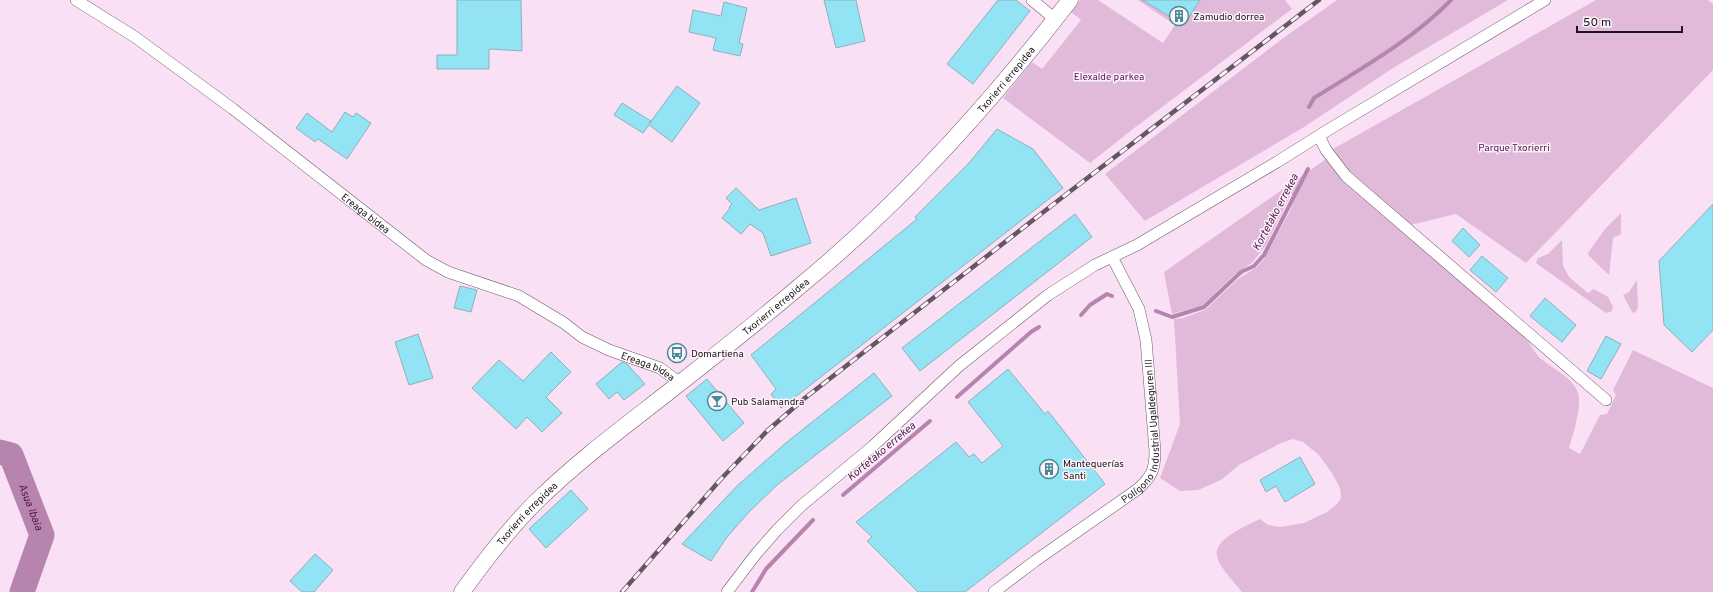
<svg xmlns="http://www.w3.org/2000/svg" width="1713" height="592" font-family="Overpass,sans-serif">
  <style>
    .green { fill: #e1bada }
    .lines { fill: none; stroke-linecap: round; stroke-linejoin: round }
    .stream { stroke: #b684ae; stroke-width: 4 }
    .river { stroke: #b684ae; stroke-width: 25 }
    .building { fill: #92e3f4; stroke: #8eb1b8 }
    .street-casing { stroke: #6e586a; stroke-width: 12 }
    .secondary-casing { stroke: #6e586a; stroke-width: 17 }
    .street { stroke: #fff; stroke-width: 11 }
    .secondary { stroke: #fff; stroke-width: 16 }
    .rail-casing { stroke: #645662; stroke-width: 4.5 }
    .rail { stroke: #fdf3fb; stroke-width: 3; stroke-dasharray: 9; stroke-linecap: butt }
    .labels { text-anchor: middle; stroke-width: 3; stroke-linejoin: round; paint-order: stroke }
    .poi-label { font-size: 10px; fill: #1d151c; stroke: #fdf3fb; text-anchor: start }
    .park-label { font-size: 10px; fill: #55194f; stroke: #fdf3fb }
    .street-label { font-size: 10px; fill: #1d151c; stroke: #fdf3fb }
    .water-label { font-size: 11px; font-style: italic; fill: #53174d; stroke: #fdf3fb }
  </style>
  <rect width="100%" height="100%" fill="#fae0f5"/>
  <g class="green">
    <path d="M1080,0H1098L1163,43L1175,25L1138,0H1285L1292,9L1133,129L1090,163L1003,98L1032,62L1042,69L1081,20L1071,12Z"/>
    <path d="M1337,0H1508L1393,68L1304,127L1145,221L1105,174L1282,39Z"/>
    <path d="M1596,0H1708L1713,4V70L1526,263L1456,214L1410,225L1344,166L1333,149Z"/>
    <path d="M1329,157L1344,178L1527,340C1531,345 1535,353 1539,357C1552,369 1572,376 1578,393C1582,407 1573,434 1569,448L1580,454L1600,415L1607,414L1616,395L1613,390L1633,350L1713,388V592H1242C1235,583 1219,567 1217,556C1213,539 1248,525 1260,519L1268,525L1280,527L1304,523L1327,512L1337,504L1341,498L1340,488L1332,473L1319,455L1303,442L1293,439L1281,443L1239,465L1221,480L1198,490L1180,491L1160,478L1180,424L1174,319L1183,318L1205,310L1238,279L1257,267L1264,259L1290,211L1296,196L1291,194L1266,245L1253,262L1234,275L1203,305L1172,314L1164,272Z"/>
    <path d="M1621,213V234L1613,238L1609,275L1589,256L1588,253L1605,229Z"/>
    <path d="M1562,240L1563,265L1569,277L1588,293L1594,289L1608,297L1613,307L1612,311L1606,313L1536,263L1538,258L1548,254Z"/>
    <path d="M1637,280L1638,308L1635,313L1632,312L1623,295L1629,292Z"/>
  </g>
  <g class="lines">
    <g class="stream">
      <path d="M1309,107L1314,98C1362,68 1411,41 1451,0"/>
      <path d="M1156,311L1172,317L1204,307L1241,272L1254,266L1264,255L1308,169"/>
      <path d="M1081,315L1090,305L1107,294L1112,296"/>
      <path d="M957,397L1031,332L1039,327"/>
      <path d="M843,495L930,421"/>
      <path d="M752,592L766,569L813,520"/>
    </g>
    <path class="river" id="s1" d="M0,452L11,455L42,535L22,592"/>
  </g>
  <g class="building">
    <path d="M457,0H521L522,51L489,49V69H437V55H457Z"/>
    <path d="M824,0H856L865,41L836,48Z"/>
    <path d="M998,0H1016L1030,11L973,84L947,64Z"/>
    <path d="M1142,0H1200L1184,25Z"/>
    <path d="M724,2L747,8L739,43L743,44L740,56L713,50L716,38L689,32L693,10L721,16Z"/>
    <path d="M677,86L700,103L672,142L649,125L643,133L614,115L622,103L651,121L649,124Z"/>
    <path d="M345,112L353,117L356,113L371,123L347,159L318,139L315,142L296,128L307,113L332,132Z"/>
    <path d="M997,129L1033,149L1063,188L781,408L771,394L776,389L751,355L917,219L915,217L969,163Z"/>
    <path d="M736,188L759,210L796,198L811,243L771,256L763,233L750,224L741,234L722,218L730,208L729,207L732,204L726,198Z"/>
    <path d="M1713,204V330L1692,352L1664,325L1659,261Z"/>
    <path d="M1075,214L1092,237L920,371L902,348Z"/>
    <path d="M1463,228L1480,245L1469,257L1452,241Z"/>
    <path d="M1482,256L1508,278L1496,292L1470,270Z"/>
    <path d="M460,286L477,290L471,312L454,308Z"/>
    <path d="M1545,298L1576,325L1562,342L1530,316Z"/>
    <path d="M418,334L433,378L409,385L395,342Z"/>
    <path d="M1606,336L1621,344L1601,379L1587,371Z"/>
    <path d="M551,352L571,372L546,397L562,413L542,432L527,417L516,429L472,388L499,360L523,381Z"/>
    <path d="M622,362L627,364L645,384L624,400L617,392L609,399L596,384Z"/>
    <path d="M1008,369L1045,414L1048,411L1105,484L965,592H918L867,541L872,537L856,522L956,442L969,457L974,454L982,463L1003,446L968,402Z"/>
    <path d="M874,373L892,396L777,485L750,511L727,537L711,561L682,544L738,485L787,442Z"/>
    <path d="M707,379L744,423L723,441L686,396Z"/>
    <path d="M1300,457L1315,484L1285,502L1276,486L1266,492L1260,480Z"/>
    <path d="M571,490L588,509L546,548L529,529Z"/>
    <path d="M315,554L333,570L314,592H302L290,581Z"/>
  </g>
  <g class="lines">
    <g class="street-casing">
      <g id="street">
        <path id="s2" d="M76,0L135,37L233,109L426,260L448,272L519,296L564,323L582,337L609,350L660,368L680,383"/>
        <path d="M1032,0L1055,19"/>
        <path d="M1319,136L1326,150L1346,176L1606,400"/>
        <path d="M727,592L756,554L777,530L801,506L873,446L959,366L1048,295L1095,265L1137,245L1277,162L1328,130L1545,0"/>
        <path id="s3" d="M994,592L1035,561L1138,489C1152,476 1155,470 1155,451L1146,340L1139,309L1112,257"/>
      </g>
    </g>
    <g class="secondary-casing">
      <g id="secondary">
        <path id="s4" d="M462,592C485,560 509,528 538,500C582,457 632,421 680,383C721,351 761,319 800,286C902,202 990,104 1070,0"/>
      </g>
    </g>
    <use href="#street" class="street"/>
    <use href="#secondary" class="secondary"/>
    <g class="rail-casing">
      <path id="rail" d="M622,592L721,479L767,431L805,398L1064,196L1319,0"/>
    </g>
    <use href="#rail" class="rail"/>
  </g>
  <defs>
    <g id="building-ring" transform="scale(1)"><circle r="9.5" fill="#fdf3fb" stroke="#478b99" stroke-width="1.5"/><path d="M-4-6H4V6H1V3H-1V6H-4ZM-2.5-4.3h1.7v1.8h-1.7ZM.8-4.3h1.7v1.8H.8ZM-2.5-1h1.7V.8h-1.7ZM.8-1h1.7V.8H.8Z" fill="#478b99"/></g>
    <g id="bus-ring" transform="scale(1)"><circle r="9.5" fill="#fdf3fb" stroke="#478b99" stroke-width="1.5"/><path d="M-5-6H5V4H4V6H2V4H-2V6H-4V4H-5ZM-3.5-4V0h7V-4ZM-3.5 1.2v1.5H-2V1.2ZM2 1.2v1.5H3.5V1.2Z" fill="#478b99"/></g>
    <g id="bar-ring" transform="scale(1)"><circle r="9.5" fill="#fdf3fb" stroke="#478b99" stroke-width="1.5"/><path d="M-6-5H6L.8 .8V4.5H3.5V6h-7V4.5H-.8V.8Z" fill="#478b99"/></g>
  </defs>
  <g fill-rule="evenodd">
    <use href="#building-ring" x="1179" y="16"/>
    <use href="#bus-ring" x="677" y="353"/>
    <use href="#bar-ring" x="717" y="401"/>
    <use href="#building-ring" x="1049" y="469"/>
  </g>
  <g class="labels">
    <g class="poi-label">
      <text x="1193" y="20">Zamudio dorrea</text>
      <text x="691" y="357">Domartiena</text>
      <text x="731" y="405">Pub Salamandra</text>
      <text x="1063" y="467">Mantequerías<tspan x="1063" dy="12">Santi</tspan></text>
    </g>
    <g class="park-label">
      <text x="1109" y="80">Elexalde parkea</text>
      <text x="1514" y="151">Parque Txorierri</text>
    </g>
    <g class="street-label">
      <text dy="4" stroke="none"><textPath href="#s4" startOffset="750">Txorierri errepidea</textPath></text>
      <text dy="4" stroke="none"><textPath href="#s2" startOffset="360">Ereaga bidea</textPath></text>
      <text dy="4" stroke="none"><textPath href="#s4" startOffset="426">Txorierri errepidea</textPath></text>
      <text dy="4" stroke="none"><textPath href="#s2" startOffset="684">Ereaga bidea</textPath></text>
      <text dy="4" stroke="none"><textPath href="#s3" startOffset="235">Polígono Industrial Ugaldeguren III</textPath></text>
      <text dy="4" stroke="none"><textPath href="#s4" startOffset="102">Txorierri errepidea</textPath></text>
    </g>
    <g class="water-label">
      <text transform="translate(1275 212) rotate(-62)" y="4">Kortetako errekea</text>
      <text transform="translate(881 451) rotate(-40)" y="4">Kortetako errekea</text>
      <text dy="4" stroke="none"><textPath href="#s1" startOffset="67">Asua Ibaia</textPath></text>
    </g>
  </g>
  <path d="M1577 26v6h105v-6" fill="none" stroke="#1d151c" stroke-width="2"/>
  <text x="1583" y="26" font-size="12" fill="#1d151c" stroke="#fdf3fb" stroke-width="3" paint-order="stroke">50 m</text>
</svg>
